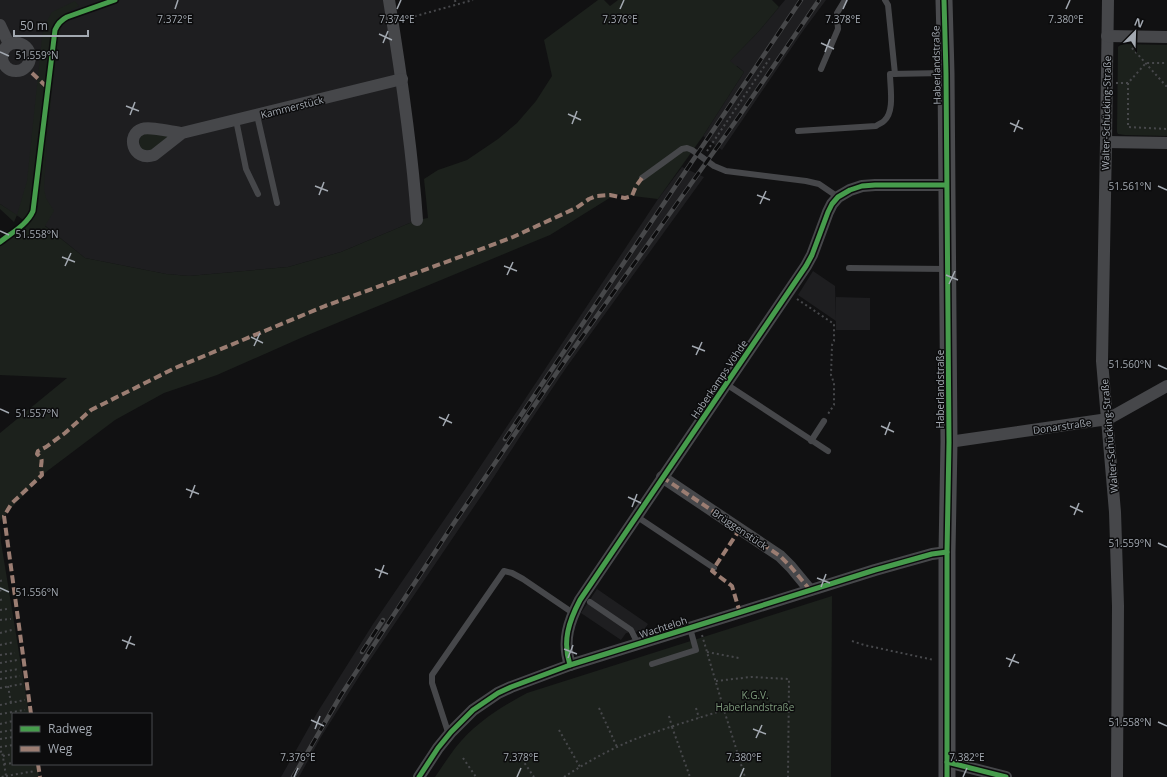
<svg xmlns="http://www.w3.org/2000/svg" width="1167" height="777" font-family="'Open Sans',sans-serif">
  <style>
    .built { fill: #1e1e20 }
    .green { fill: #1c211c }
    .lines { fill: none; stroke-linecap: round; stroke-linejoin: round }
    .path { stroke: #47484b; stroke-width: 2; stroke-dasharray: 2 3; stroke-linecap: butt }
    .lane { stroke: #46474a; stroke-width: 6 }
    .street { stroke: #46474a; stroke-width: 12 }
    .secondary { stroke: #4a4b4e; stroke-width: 17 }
    .rail-casing { stroke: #47484a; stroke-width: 4.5 }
    .rail { stroke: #0c0c0d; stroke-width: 3; stroke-dasharray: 9; stroke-linecap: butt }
    .quiet { stroke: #9b7d72; stroke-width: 4; stroke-dasharray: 8 4; stroke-linecap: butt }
    .cycleway-casing { stroke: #0c0c0d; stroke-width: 8 }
    .cycleway { stroke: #469c4c; stroke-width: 5 }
    .ticks { fill: none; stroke: #a3a9b1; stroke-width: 1.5 }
    .labels { text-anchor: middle; stroke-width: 3; stroke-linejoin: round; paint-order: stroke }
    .street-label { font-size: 10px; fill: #a3a9b1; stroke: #0c0c0d }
    .park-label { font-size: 10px; fill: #7e9b7c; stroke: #0c0c0d }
    .ticks-label { font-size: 10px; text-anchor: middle; fill: #a3a9b1; stroke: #0c0c0d; stroke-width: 3; stroke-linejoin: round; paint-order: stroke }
  </style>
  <rect width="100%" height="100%" fill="#111112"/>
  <g class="built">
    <path d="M0,0H389L417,220L341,252L288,267L189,276L166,274L85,258L38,220L28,223L0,204Z"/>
    <path d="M785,0H826L803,31L722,150L703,136L744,72L737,66L713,89L686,113L657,134L621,156L587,174L541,193L426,237L332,275L289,290L218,301L188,302L154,299L130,292L99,283L73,272L47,257L18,236L21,231L71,262L100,274L142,288L183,293L247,291L281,282L481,207L585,163L627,140L659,120L686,101L712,79L759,31Z"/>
    <path d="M682,167L704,177L566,368L525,429L488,486L362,672L321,737L299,777H281L317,713L373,624L472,479L658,199Z"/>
    <path d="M813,271L835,286L836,321L798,295Z"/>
    <path d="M836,297L870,298V330H836Z"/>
    <path d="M597,589L648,624L643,631L626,633L621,640L581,613Z"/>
  </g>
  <g class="green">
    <path d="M598,0H604L610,6L618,0H772L779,7L759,31L730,61L744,72L703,136L658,199L616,194L550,235L303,337L217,375L164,393L115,420L46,472L13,506L0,521V433L67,378L0,375V242L28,223L17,215L14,222L0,209V204L17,215L27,181L43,28L52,12L75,1L79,6L69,11L61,26L52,91L47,141L44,189L46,198L54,211L45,226L85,258L166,274L189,276L288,267L341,252L417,220L428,218L424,179L438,170L467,160L498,139L517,123L536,101L552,76L544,40Z"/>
    <path d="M1121,44L1167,45V136L1125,135L1118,134L1117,132L1118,47Z"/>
    <path d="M147,133L170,136L151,150H144L141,148L139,142L141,136Z"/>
    <path d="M0,527L1,542L29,714H13V764H37L39,777H0Z"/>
    <path d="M832,596L831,777H435C442,767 449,756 456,747C475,723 501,707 527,693Z"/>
  </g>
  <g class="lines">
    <g class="path">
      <path d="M455,0L456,5"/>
      <path d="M405,19L473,0"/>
      <path d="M1132,48L1167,87"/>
      <path d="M1116,83H1128L1146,63H1167"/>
      <path d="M1128,83V127L1167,129"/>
      <path d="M707,151L770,58"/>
      <path d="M797,299L834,324V341L832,345L831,375L834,383V405L828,414"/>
      <path d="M0,581L4,580"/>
      <path d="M0,591L1,590"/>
      <path d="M0,600L4,599"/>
      <path d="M0,610L7,609"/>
      <path d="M0,620L11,619"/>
      <path d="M0,633L12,630"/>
      <path d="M702,635L724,710L745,777"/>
      <path d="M852,641L864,645L934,660"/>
      <path d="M0,645L14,642"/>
      <path d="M707,652L739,658"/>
      <path d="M0,655L15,653"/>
      <path d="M0,663L17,660"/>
      <path d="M0,672L19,669"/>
      <path d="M0,679L20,676"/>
      <path d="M716,681L751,677L789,679L788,777"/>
      <path d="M8,686L11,703"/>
      <path d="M0,688L22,684"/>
      <path d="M0,705L25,700"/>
      <path d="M599,708L617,747"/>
      <path d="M696,708L699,718"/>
      <path d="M0,714L25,710"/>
      <path d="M669,716L672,727"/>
      <path d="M0,724L13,721"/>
      <path d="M672,727L690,777"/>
      <path d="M559,730L580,767"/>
      <path d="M0,732L13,730"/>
      <path d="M0,739L13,737"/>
      <path d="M0,747L13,745"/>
      <path d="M0,752L2,751L6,776L1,777"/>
      <path d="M519,755L534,777"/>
      <path d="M3,756L13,754"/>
      <path d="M463,758L476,777"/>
      <path d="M4,764L13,763"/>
      <path d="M6,776L35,771"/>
      <path d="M564,777C587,762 612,748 638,738C666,728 695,719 724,710"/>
    </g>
    <g class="lane">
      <path d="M885,0L888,5L895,74"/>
      <path d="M821,69L838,29L837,13L845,0"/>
      <path d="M257,115L277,203"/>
      <path d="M236,120L246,169L258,194"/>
      <path d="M798,131L876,126C879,124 882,123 884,121C895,112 890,87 890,74L944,73"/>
      <path d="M642,178L682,149L687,148L692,150L714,166L726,171L806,181L819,184L838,197"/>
      <path d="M849,268L946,269"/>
      <path d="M726,384L828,451"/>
      <path d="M811,441L824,421"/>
      <path d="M636,516L714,568"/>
      <path d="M590,602L631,630L638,644"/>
      <path d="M652,664L696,650L690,628"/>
      <path d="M449,735L432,683V675L504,571L512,573L523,579L573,613"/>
    </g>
    <g class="street">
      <path d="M389,0C401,73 412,146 417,220"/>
      <path d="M1108,0L1106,142L1102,361L1115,512L1118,606L1117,777"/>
      <path d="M0,25L9,44"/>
      <path d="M1107,36L1167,37"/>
      <circle cx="16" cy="57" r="14"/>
      <path d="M182,133L154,155C132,162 126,134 142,129C149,126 173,132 182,133L402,79"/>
      <path d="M1106,142L1167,143"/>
      <path d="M949,442L1108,419L1167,386"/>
      <path d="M662,477L780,556L791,567L810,590"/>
      <path d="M570,665C562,641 569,621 580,600L806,266L812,255L828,212L832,204L838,197L850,190L862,186L875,185H946"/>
      <path d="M947,762L1006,777"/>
      <path d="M419,777L438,748L451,732L473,710L498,693L511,687L570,665L741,612L875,570L932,554L947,552"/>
    </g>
    <path class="secondary" d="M944,0L946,73L949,442L947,552V777"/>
    <g class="rail-casing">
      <g id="rail">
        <path d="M505,439L801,0"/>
        <path d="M362,652L383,620"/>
        <path d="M293,777L341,695L454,523L562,365L740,115L819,0"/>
      </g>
    </g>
    <use href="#rail" class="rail"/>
    <g class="quiet">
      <path d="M32,73L49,89"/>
      <path d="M662,477L780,556L791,567L810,590"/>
      <path d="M740,613L732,586L712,571L740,529"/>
      <path d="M31,714L4,516L12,503L42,475C42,473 41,470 41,468C41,461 44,459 37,454L38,451L46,447L65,433L91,410L175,368L325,306L468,254L513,237L576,208L589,199L596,196L610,195L625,198L632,196L636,186L642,178"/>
      <path d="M38,764L40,777"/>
    </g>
    <g class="cycleway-casing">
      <g id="cycleway">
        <path d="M944,0L946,73L949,442L947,552V777"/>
        <path d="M0,242C11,233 27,225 33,211L55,30C58,23 61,20 67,17L115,0"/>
        <path d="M570,665C562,641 569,621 580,600L806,266L812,255L828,212L832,204L838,197L850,190L862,186L875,185H946"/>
        <path d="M947,762L1006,777"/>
        <path d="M419,777L438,748L451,732L473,710L498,693L511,687L570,665L741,612L875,570L932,554L947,552"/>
      </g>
    </g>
    <use href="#cycleway" class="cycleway"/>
  </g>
  <path class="ticks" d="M175,9L178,0M397,9L401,0M620,9L624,0M843,9L847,0M1066,9L1070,0M379,34L392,40M383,43L388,31M821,43L834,49M0,52L9,56M825,52L830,39M126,106L139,111M568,114L581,120M130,115L135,102M1010,123L1023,129M572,124L577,111M1014,132L1019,120M315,186L328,191M1158,186L1167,190M319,195L324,182M757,195L770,200M760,204L766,191M0,231L9,235M62,257L75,262M65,266L71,253M504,266L517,271M507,275L513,262M946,275L958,280M949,284L955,271M251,337L263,343M254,346L260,333M692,346L705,351M696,355L702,342M1158,365L1167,369M0,409L9,413M439,417L452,423M443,426L449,414M881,426L894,432M885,435L890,422M186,489L199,494M628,497L641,503M190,498L195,485M1070,506L1083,512M632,507L637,494M1074,515L1079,503M1158,543L1167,547M375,569L388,574M379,578L384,565M817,578L830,583M821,587L826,574M0,588L9,592M122,640L135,645M126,649L131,636M564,649L577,654M568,658L573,645M1006,658L1019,663M1009,667L1015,654M311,720L324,726M1158,722L1167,726M315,729L320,716M753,729L766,734M756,738L762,725M294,777L298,768M517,777L521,768M740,777L744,768M963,777L967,768"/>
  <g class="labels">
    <g class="street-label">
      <text transform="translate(936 65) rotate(-91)" y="4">Haberlandstraße</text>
      <text transform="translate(292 107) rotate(-14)" y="4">Kammerstück</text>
      <text transform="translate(1106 113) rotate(-89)" y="4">Walter-Schücking-Straße</text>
      <text transform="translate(719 379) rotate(-56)" y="4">Haberkamps Vöhde</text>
      <text transform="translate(940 389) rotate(-90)" y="4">Haberlandstraße</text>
      <text transform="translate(1062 426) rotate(-8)" y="4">Donarstraße</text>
      <text transform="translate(1109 436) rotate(-95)" y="4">Walter-Schücking-Straße</text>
      <text transform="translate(740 529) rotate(34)" y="4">Brüggenstück</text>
      <text transform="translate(663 627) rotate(-18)" y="4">Wachteloh</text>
    </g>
    <g class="park-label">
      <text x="755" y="699">K.G.V.<tspan x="755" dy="12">Haberlandstraße</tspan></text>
    </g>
  </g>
  <g class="ticks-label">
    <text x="175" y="23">7.372°E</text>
    <text x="397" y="23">7.374°E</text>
    <text x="620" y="23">7.376°E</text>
    <text x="843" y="23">7.378°E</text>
    <text x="1066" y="23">7.380°E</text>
    <text x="37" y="59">51.559°N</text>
    <text x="1130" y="190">51.561°N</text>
    <text x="37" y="238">51.558°N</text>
    <text x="1130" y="368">51.560°N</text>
    <text x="37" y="417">51.557°N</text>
    <text x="1130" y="547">51.559°N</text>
    <text x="37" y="596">51.556°N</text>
    <text x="1130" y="726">51.558°N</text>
    <text x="298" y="761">7.376°E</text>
    <text x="521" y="761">7.378°E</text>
    <text x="744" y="761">7.380°E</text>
    <text x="967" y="761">7.382°E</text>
  </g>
  <rect x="12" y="713" width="140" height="52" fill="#0c0c0d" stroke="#484b4f"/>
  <rect x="20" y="726" width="20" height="6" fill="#469c4c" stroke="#484b4f"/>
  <text x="48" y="733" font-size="12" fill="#a3a9b1">Radweg</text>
  <rect x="20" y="746" width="20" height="6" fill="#9b7d72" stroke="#484b4f"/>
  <text x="48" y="753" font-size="12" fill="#a3a9b1">Weg</text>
  <g transform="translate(1135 32) rotate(23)" stroke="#0c0c0d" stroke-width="3" paint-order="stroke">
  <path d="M0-3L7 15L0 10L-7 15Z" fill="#a3a9b1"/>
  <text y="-6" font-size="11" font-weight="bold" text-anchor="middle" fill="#a3a9b1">N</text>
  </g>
  <path d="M14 30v6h74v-6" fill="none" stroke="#a3a9b1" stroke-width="2"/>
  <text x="20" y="30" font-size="12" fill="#a3a9b1" stroke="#0c0c0d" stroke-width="3" paint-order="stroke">50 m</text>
</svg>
